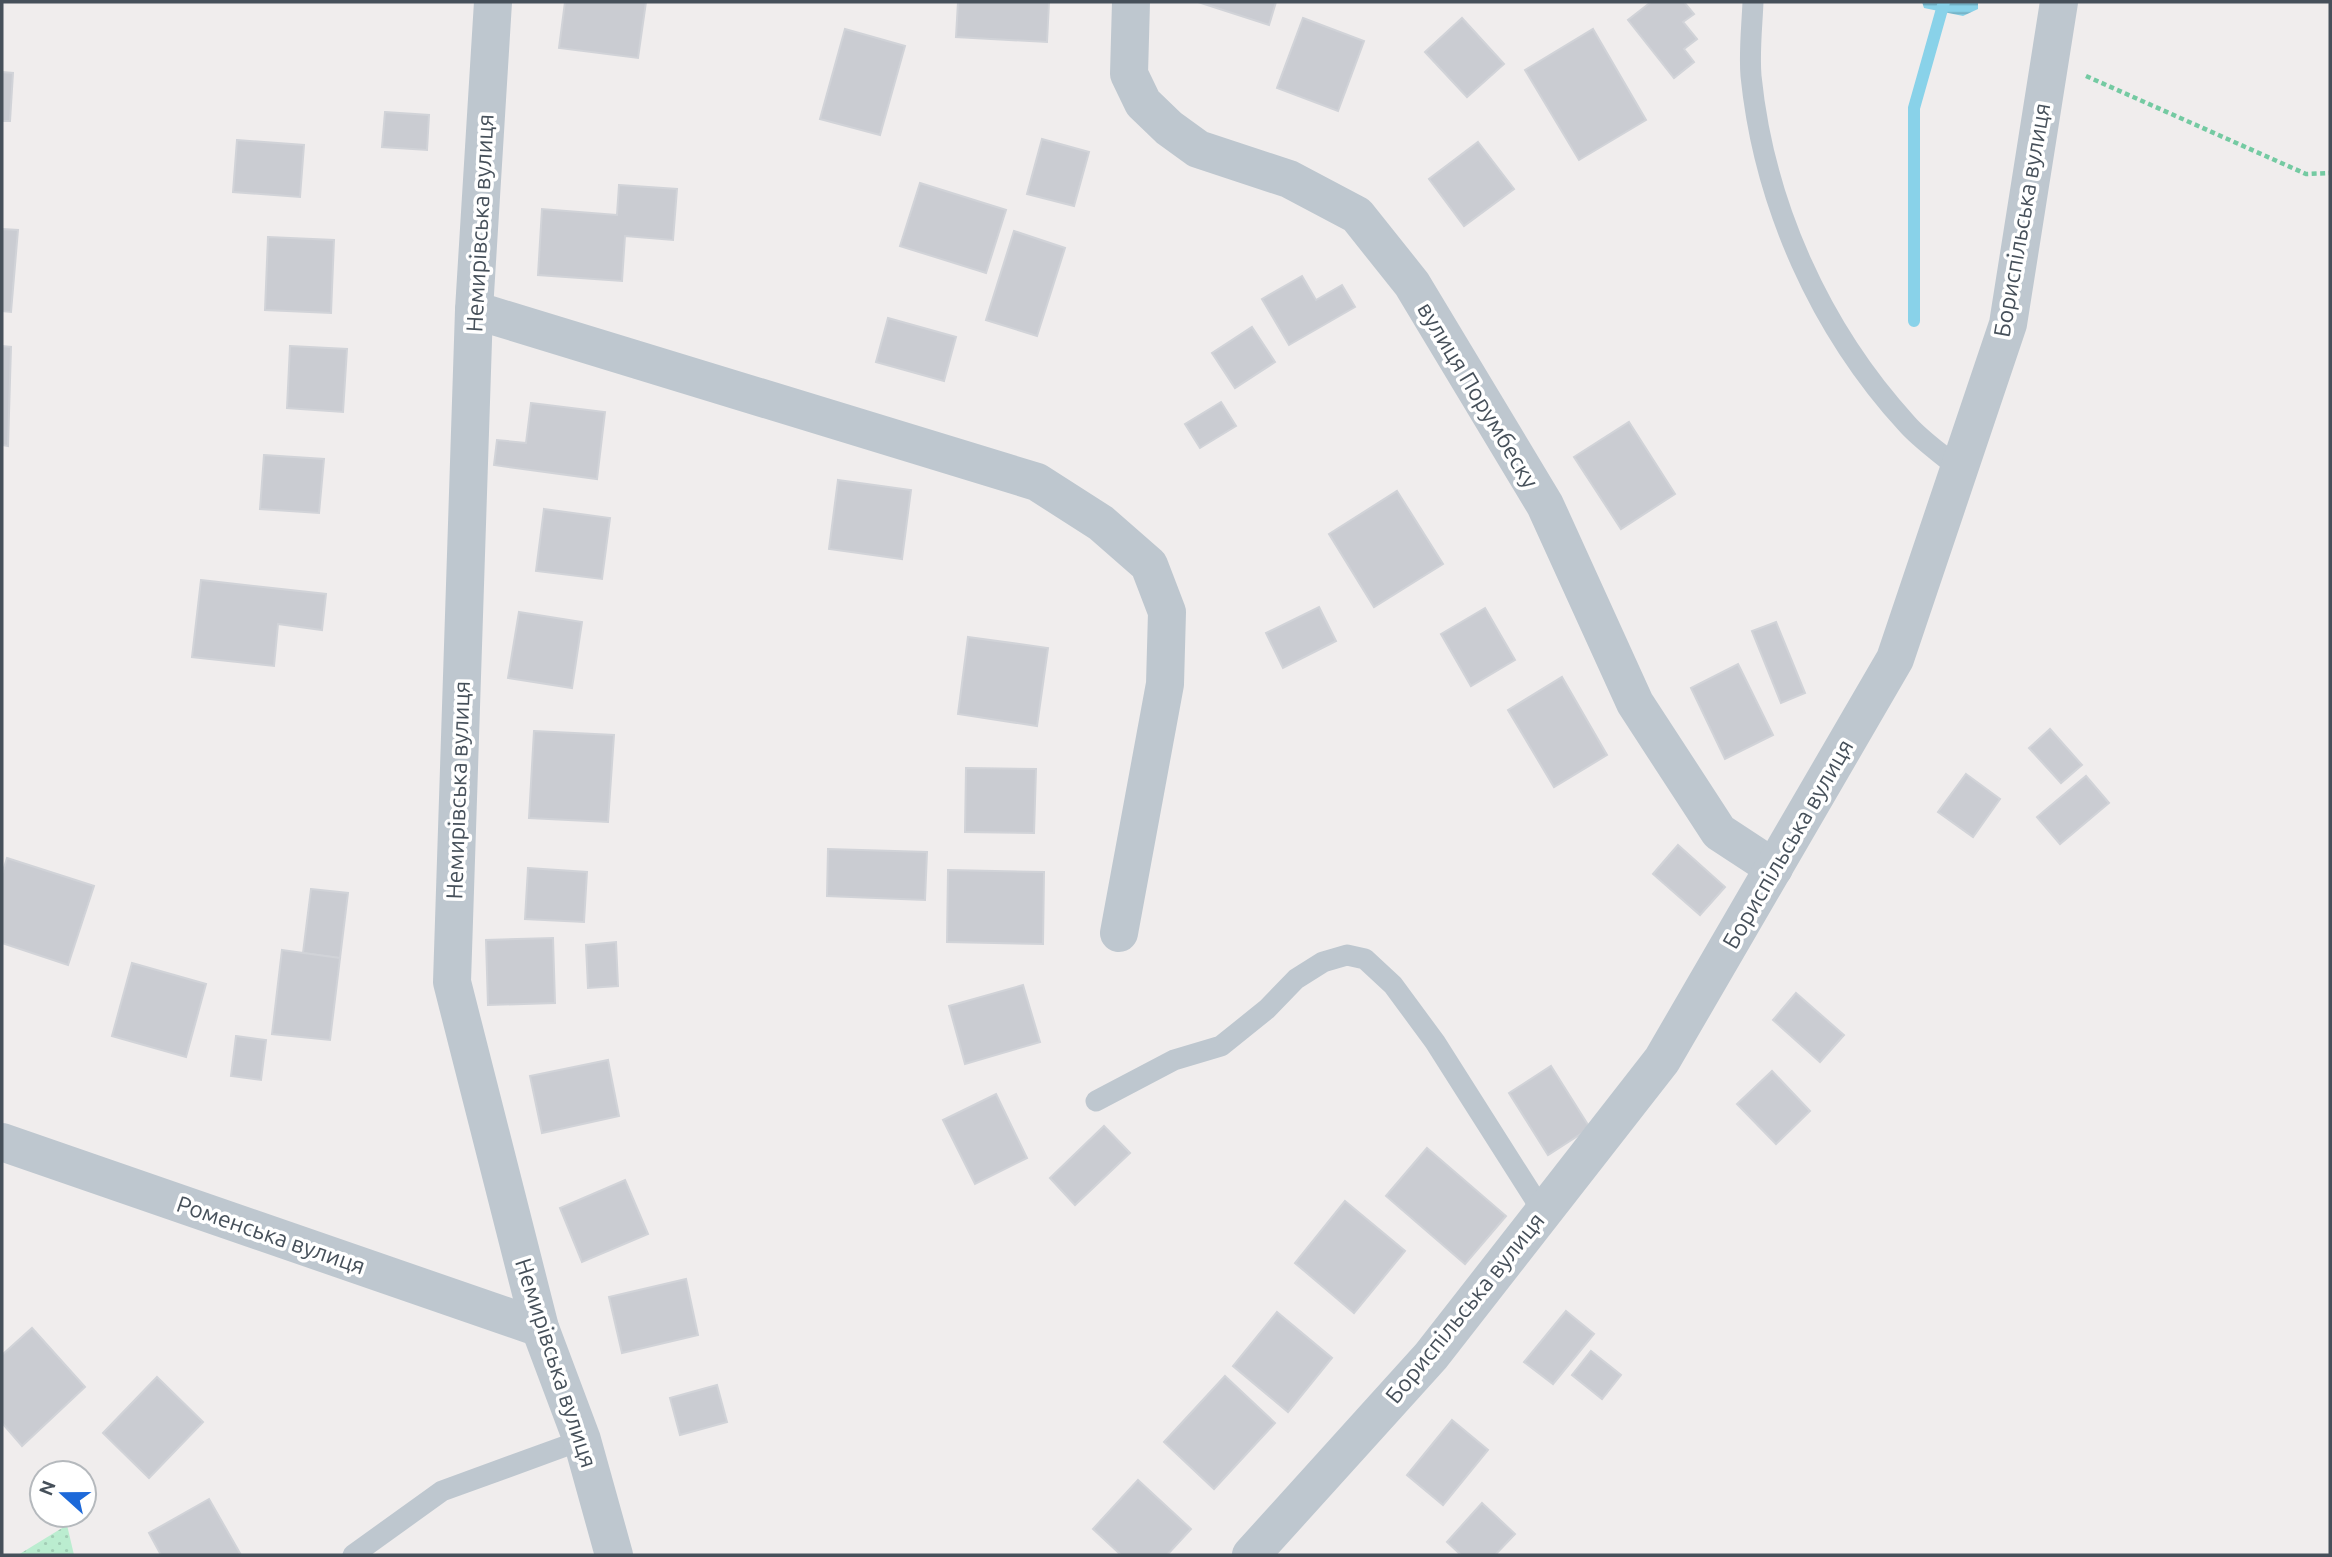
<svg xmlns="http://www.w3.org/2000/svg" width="2332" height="1557" font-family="Ubuntu,sans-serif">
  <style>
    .garden { fill: url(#garden-dots) }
    .water { fill: url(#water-rules) }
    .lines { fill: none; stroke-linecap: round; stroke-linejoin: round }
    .stream { stroke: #89d2e9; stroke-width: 12 }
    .building { fill: #caccd2; stroke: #d1d3d8; stroke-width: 2 }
    .path { stroke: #74caa2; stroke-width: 4.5; stroke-dasharray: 5 3.5; stroke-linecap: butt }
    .service { stroke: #bec7cf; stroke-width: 21 }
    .minor { stroke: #bec7cf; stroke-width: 38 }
    .labels { text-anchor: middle; stroke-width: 7; stroke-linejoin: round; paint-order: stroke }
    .street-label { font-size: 23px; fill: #46505a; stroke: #fff }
  </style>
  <defs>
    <pattern id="garden-dots" width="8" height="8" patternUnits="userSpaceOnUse" patternTransform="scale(1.75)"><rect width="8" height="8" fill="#bbedd0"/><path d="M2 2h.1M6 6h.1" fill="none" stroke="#a2cdb5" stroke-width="1.8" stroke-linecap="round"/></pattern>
    <pattern id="water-rules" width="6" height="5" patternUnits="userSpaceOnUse" patternTransform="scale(1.75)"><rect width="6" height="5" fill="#89d2e9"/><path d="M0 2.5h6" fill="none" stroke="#72adc0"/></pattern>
  </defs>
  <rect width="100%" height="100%" fill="#f0eded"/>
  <path class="garden" d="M67,1525L74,1555H18Z"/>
  <path class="water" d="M1922,2H1978V9L1963,16L1924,8Z"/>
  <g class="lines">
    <path class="stream" d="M1914,321V108L1944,2"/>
  </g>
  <g class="building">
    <path d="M565,2H646L638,58L559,48Z"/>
    <path d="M958,2H1049L1047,42L956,37Z"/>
    <path d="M1198,2H1276L1269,25Z"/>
    <path d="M1651,2H1684L1694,14L1683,22L1697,39L1684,49L1694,62L1674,78L1628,20Z"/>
    <path d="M1303,18L1364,41L1338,111L1277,88Z"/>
    <path d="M1462,18L1504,64L1467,97L1425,52Z"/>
    <path d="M845,29L905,46L880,135L820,119Z"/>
    <path d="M1593,29L1646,120L1579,160L1525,70Z"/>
    <path d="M2,72L13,73L10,121H2Z"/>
    <path d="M385,112L429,115L427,150L382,147Z"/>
    <path d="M1042,139L1089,152L1074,206L1027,194Z"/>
    <path d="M237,140L304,145L300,197L233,192Z"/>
    <path d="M1478,142L1514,189L1464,226L1429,179Z"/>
    <path d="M920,183L1006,210L986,273L900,246Z"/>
    <path d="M619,185L677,189L673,240L625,236L622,281L538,275L542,209L617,215Z"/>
    <path d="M2,229L18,230L11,312L2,311Z"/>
    <path d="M1014,231L1065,248L1037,336L986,320Z"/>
    <path d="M268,237L334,240L331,313L265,310Z"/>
    <path d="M1302,276L1316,300L1342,285L1355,307L1289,345L1262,299Z"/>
    <path d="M888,318L956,337L944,381L876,362Z"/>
    <path d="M1252,327L1275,362L1235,388L1212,353Z"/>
    <path d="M2,346L11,347L8,446L2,445Z"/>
    <path d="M290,346L347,349L343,412L287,408Z"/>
    <path d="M1221,402L1236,426L1200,448L1185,424Z"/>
    <path d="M531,403L605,412L597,479L494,465L497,440L526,443Z"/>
    <path d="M1629,422L1675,494L1621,529L1574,457Z"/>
    <path d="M264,455L324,459L319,513L260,509Z"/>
    <path d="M838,480L911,490L902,559L829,549Z"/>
    <path d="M1397,491L1443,564L1374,607L1329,534Z"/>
    <path d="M544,509L610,518L602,579L536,571Z"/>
    <path d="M201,580L326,594L322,630L278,624L274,666L192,657Z"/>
    <path d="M1319,607L1336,641L1283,668L1266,633Z"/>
    <path d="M1485,608L1515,660L1471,686L1441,634Z"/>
    <path d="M519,612L582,622L572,688L508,678Z"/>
    <path d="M1776,622L1805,693L1781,703L1752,631Z"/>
    <path d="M968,637L1048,648L1037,726L958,714Z"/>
    <path d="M1738,664L1773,735L1725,759L1691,688Z"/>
    <path d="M1562,677L1607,755L1554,787L1508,710Z"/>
    <path d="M2050,729L2082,765L2061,783L2029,748Z"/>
    <path d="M534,731L614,735L608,822L529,818Z"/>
    <path d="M966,768L1036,769L1034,833L965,832Z"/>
    <path d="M1966,774L2000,799L1973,837L1938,812Z"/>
    <path d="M2086,776L2109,803L2060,844L2037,817Z"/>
    <path d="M1678,845L1725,887L1700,915L1653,874Z"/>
    <path d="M828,849L927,852L925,900L827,896Z"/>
    <path d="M7,858L94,886L68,965L2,943V874Z"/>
    <path d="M528,868L587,872L584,922L525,919Z"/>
    <path d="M948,870L1044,872L1043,944L947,942Z"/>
    <path d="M311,889L348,893L340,958L303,953Z"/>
    <path d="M553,938L555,1003L488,1005L486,940Z"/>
    <path d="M616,942L618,986L588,988L586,945Z"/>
    <path d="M282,950L340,958L330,1040L272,1034Z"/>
    <path d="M132,963L206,984L186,1057L112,1036Z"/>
    <path d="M1023,985L1040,1042L965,1064L949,1006Z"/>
    <path d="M1796,993L1844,1035L1820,1062L1773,1020Z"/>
    <path d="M236,1036L266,1040L261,1080L231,1076Z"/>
    <path d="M608,1060L619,1116L542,1133L530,1076Z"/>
    <path d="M1551,1066L1590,1128L1548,1155L1509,1093Z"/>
    <path d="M1772,1071L1810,1111L1776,1144L1737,1104Z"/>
    <path d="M996,1094L1027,1158L975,1184L943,1120Z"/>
    <path d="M1104,1126L1130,1153L1075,1205L1050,1178Z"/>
    <path d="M1427,1148L1506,1216L1465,1264L1386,1196Z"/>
    <path d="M625,1180L648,1234L582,1262L560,1208Z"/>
    <path d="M1345,1201L1405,1251L1354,1313L1295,1263Z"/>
    <path d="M686,1279L698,1335L622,1353L609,1297Z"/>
    <path d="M1566,1311L1594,1334L1553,1384L1524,1362Z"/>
    <path d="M1277,1312L1332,1358L1288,1412L1233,1366Z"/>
    <path d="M32,1328L85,1387L22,1446L2,1423V1355Z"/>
    <path d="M1591,1351L1621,1375L1602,1399L1572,1375Z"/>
    <path d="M1225,1376L1275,1423L1214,1489L1164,1442Z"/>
    <path d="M157,1377L203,1422L149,1478L103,1433Z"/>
    <path d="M717,1385L727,1422L680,1435L670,1398Z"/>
    <path d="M1452,1420L1488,1450L1443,1505L1407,1475Z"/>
    <path d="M1138,1480L1191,1529L1167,1555H1121L1093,1529Z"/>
    <path d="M209,1499L241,1555H161L149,1533Z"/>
    <path d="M1482,1503L1515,1534L1495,1555H1461L1447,1542Z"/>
  </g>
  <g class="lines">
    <path class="path" d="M2086,76L2306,174L2330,173"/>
    <g class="service">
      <path d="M1753,2C1752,26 1749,52 1751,76C1764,204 1820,329 1907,424C1922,441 1942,454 1959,469"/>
      <path d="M1096,1101L1174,1060L1221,1046L1267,1009L1296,979L1323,962L1347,955L1365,959L1393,985L1435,1042L1543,1212"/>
      <path d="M353,1555L442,1491L582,1440"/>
    </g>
    <g class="minor">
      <path d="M493,2L474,310L452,982L540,1328L582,1440L614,1555"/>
      <path d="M1131,2L1129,74L1143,103L1169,128L1198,149L1289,179L1357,215L1412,284L1545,505L1635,703L1719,832L1774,868"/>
      <path d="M474,310L1037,482L1101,523L1149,565L1167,612L1165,684L1119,933"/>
      <path d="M2,1142L540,1328"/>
      <path d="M1251,1555L1431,1356L1662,1060L1895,659L2008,324L2059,2"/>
    </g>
  </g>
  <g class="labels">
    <g class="street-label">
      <text transform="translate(2022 220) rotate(-80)" y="8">Бориспільська вулиця</text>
      <text transform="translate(480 223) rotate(-87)" y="8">Немирівська вулиця</text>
      <text transform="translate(1478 395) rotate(59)" y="8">вулиця Порумбеску</text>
      <text transform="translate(458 790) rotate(-88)" y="8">Немирівська вулиця</text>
      <text transform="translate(1788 844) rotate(-60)" y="8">Бориспільська вулиця</text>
      <text transform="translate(271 1235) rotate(19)" y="8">Роменська вулиця</text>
      <text transform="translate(1465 1308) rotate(-51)" y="8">Бориспільська вулиця</text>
      <text transform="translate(556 1363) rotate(72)" y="8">Немирівська вулиця</text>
    </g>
  </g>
  <rect width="2332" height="1557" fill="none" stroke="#46505a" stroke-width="7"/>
  <g transform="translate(63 1494) rotate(291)"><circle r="33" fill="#ffffff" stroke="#b5b9bd" stroke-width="2"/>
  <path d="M0-5L12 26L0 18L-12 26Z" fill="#1d69d9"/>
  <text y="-10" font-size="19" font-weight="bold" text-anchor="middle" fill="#46505a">N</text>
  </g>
</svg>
